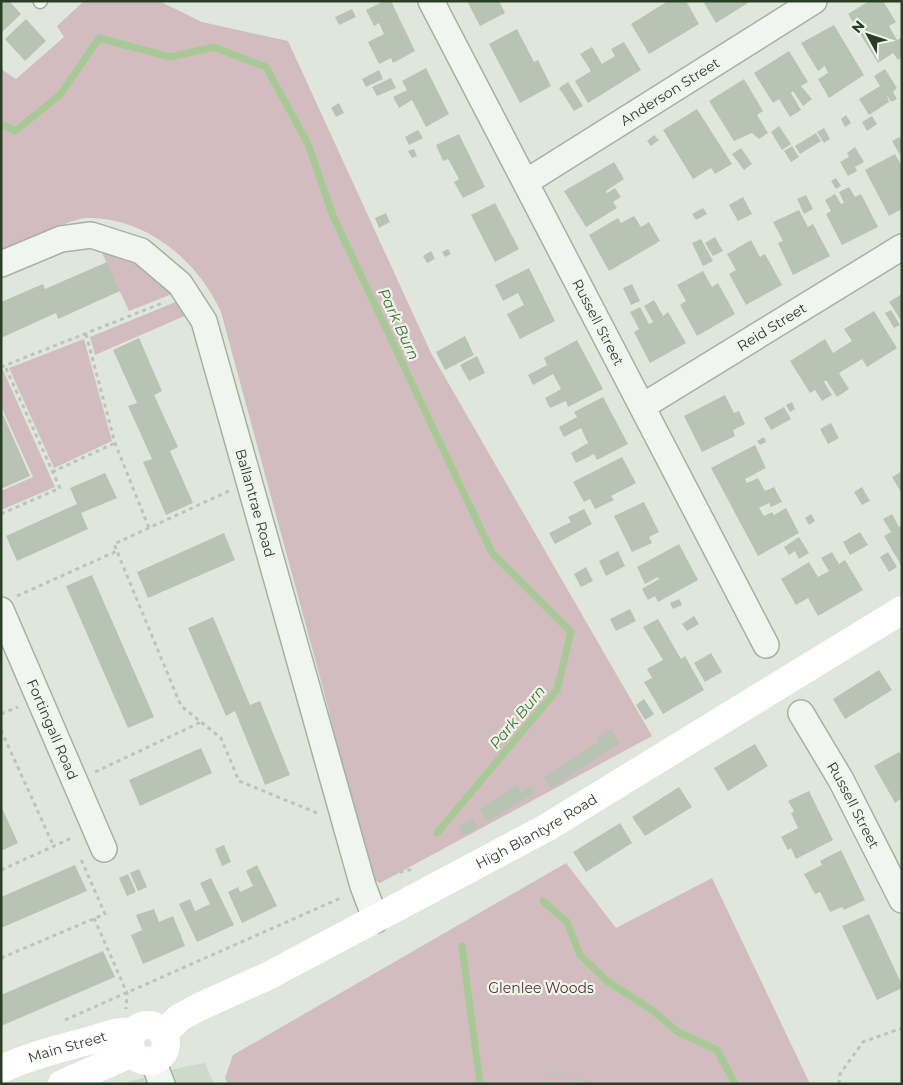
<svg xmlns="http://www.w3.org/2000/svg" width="903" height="1085" viewBox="0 0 903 1085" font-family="Montserrat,sans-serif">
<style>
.built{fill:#cdd9ca}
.green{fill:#d2bcbf}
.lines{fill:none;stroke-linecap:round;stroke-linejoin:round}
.stream{stroke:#a6ca94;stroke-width:7}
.building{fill:#b7c4b3}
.lane-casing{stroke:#a5b1a1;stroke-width:15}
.street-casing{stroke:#a5b1a1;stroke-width:28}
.path{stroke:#bdc5ba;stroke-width:3;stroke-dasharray:4 4;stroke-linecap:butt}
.lane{stroke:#f0f5ef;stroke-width:12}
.street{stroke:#f0f5ef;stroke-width:25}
.secondary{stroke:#fff;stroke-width:28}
.labels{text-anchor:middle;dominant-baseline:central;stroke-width:4.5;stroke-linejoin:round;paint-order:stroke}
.street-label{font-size:14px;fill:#2a3e25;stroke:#eef5eb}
.park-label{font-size:14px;fill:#5b3133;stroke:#eef5eb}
.water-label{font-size:15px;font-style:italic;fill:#42752c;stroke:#eef5eb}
</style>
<rect width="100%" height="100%" fill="#dfe7dc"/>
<path class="built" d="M205,1063L214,1084H121L183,1067Z"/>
<path class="green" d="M84,1H159L202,22L288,41L431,353L652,736L380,883L370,878L325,696L221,312C197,259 144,216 85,218C71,219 19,244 3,250L1,246V69L16,79L64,37L57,26Z
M99,246H109L180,291L129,311Z
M183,299L189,314L95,355L90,337Z
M84,339L112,441L54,468L9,368Z
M3,370L55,487L1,510V491L33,477L1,406V371Z
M566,863L616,928L712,878L810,1084H228L225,1078L233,1055Z"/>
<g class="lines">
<path class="stream" d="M1,124L15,131L60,95L99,38L170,57L214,47L266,67L308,144L333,216L492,553L571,632L557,690L437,833
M543,901L567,922L580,955L607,981L652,1010L678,1032L717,1050L735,1084
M462,946L480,1084"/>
</g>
<path class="building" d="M1,1H9L21,14L1,33Z
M384,1H391L415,51L393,63L391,58L379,64L368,42L384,34L379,23L374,26L366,10Z
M467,1H499L505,13L480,26Z
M668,1H686L699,24L649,54L631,24Z
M703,1H751L716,23Z
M869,1H883L896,22L889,26L897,40L902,37V57L898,60L893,53L878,63L848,14Z
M352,9L356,17L339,25L335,17Z
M26,19L46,41L25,61L5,39Z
M834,25L864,75L829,98L818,79L828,73L825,66L818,71L801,43Z
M517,29L534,62L538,60L551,86L520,103L489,44Z
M624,42L641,70L588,103L575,81L591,71L580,54L592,47L602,64L615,56L611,49Z
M789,51L808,82L801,86L812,99L803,106L793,91L791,93L801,110L790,117L779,99L773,103L754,73Z
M426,68L449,114L426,127L412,100L399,108L393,97L407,90L402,81Z
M885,69L897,88L893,92L897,99L891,102L887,95L889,102L869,115L859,99L880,86L874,76Z
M379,70L383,79L366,87L362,79Z
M391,78L396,88L377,96L372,87Z
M744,79L763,111L757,115L768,133L759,139L752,133L734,141L709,101Z
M568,82L583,106L574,111L559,88Z
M339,103L344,113L336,117L331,108Z
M697,109L732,164L715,174L711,168L693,179L663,130Z
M846,115L851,123L845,127L841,119Z
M872,116L877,124L867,131L862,122Z
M779,126L791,144L782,150L771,132Z
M824,128L830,139L824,143L817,132Z
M418,130L423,138L409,145L405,137Z
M816,133L821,141L800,154L795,146Z
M459,134L485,187L463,198L454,182L459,179L448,159L443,161L436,145Z
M654,135L659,140L651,146L647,141Z
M899,137L902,141L900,155L892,141Z
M792,146L799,157L791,162L784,151Z
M855,147L864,162L855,167L857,171L848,176L840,162L849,157L847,153Z
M741,148L752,164L744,170L732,154Z
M414,149L417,156L412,158L408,151Z
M895,154L900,163L902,162V209L889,216L865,170Z
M614,162L624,179L606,191L607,193L615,188L621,197L613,202L617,208L586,227L564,191Z
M836,178L841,186L836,189L831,181Z
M849,187L855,197L861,194L878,227L842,245L826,214L831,211L825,200L835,194L841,204L844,203L839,192Z
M806,195L813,209L804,214L797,199Z
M743,197L752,214L738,221L729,205Z
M495,203L519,249L495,262L471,215Z
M703,208L707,214L696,220L692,214Z
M799,210L808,227L813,224L830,256L793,275L778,243L783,241L773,222Z
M386,213L390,222L379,228L375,218Z
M634,216L641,227L649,222L660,241L609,271L589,235L618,218L621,223Z
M715,237L723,251L713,256L705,243Z
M701,239L713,261L703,266L692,243Z
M751,240L760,257L765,254L782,285L746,305L729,274L736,270L727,254Z
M448,249L451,254L445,257L442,252Z
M431,251L435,259L427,263L423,256Z
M107,262L120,291L58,319L56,313L1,338V302L43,284L45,289Z
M529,268L555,321L520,339L507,314L524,305L518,293L503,301L495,285Z
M703,271L712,287L718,283L735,314L697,336L680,305L686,301L677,285Z
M632,284L640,301L631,305L623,288Z
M902,294V322L889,302Z
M654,300L663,316L668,312L686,343L650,363L634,332L639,329L630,312L640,307L649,324L653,322L644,306Z
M891,310L900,325L894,328L885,313Z
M874,311L897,348L867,367L862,359L839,373L849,389L837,397L826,380L824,382L832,395L822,401L815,390L810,393L790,361L825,339L833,353L852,341L844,329Z
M465,336L474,355L445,370L436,352Z
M139,338L162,391L154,395L178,447L170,451L193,503L166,515L143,462L152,459L128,406L137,403L113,350Z
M577,340L603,389L568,407L566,401L550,408L545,398L561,389L553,374L533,385L528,375L547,365L544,358Z
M477,356L485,373L469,381L460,365Z
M725,395L734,413L739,411L745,424L733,430L735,436L702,452L684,416Z
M603,397L628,444L597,460L594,454L576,463L571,453L588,443L581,428L564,437L559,427L577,417L574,412Z
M792,402L795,409L790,412L786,405Z
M784,407L791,419L771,430L764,418Z
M1,410L30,476L1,489Z
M831,423L839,438L828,444L820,429Z
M764,437L766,442L760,445L757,441Z
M755,445L766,468L745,479L747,483L758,478L765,491L774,487L782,502L771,507L769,503L759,508L764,516L772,512L774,515L786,508L799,533L758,556L711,468Z
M622,457L636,483L611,496L614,500L595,509L590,499L584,502L573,482Z
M902,471V494L892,477Z
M105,473L117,498L81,513L88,529L17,561L6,536L77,504L70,488Z
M862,487L870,501L862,505L854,492Z
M644,502L659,532L649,537L652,543L632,552L614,516Z
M584,509L592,524L555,544L549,533L571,522L568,517Z
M811,514L815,521L809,525L805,518Z
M892,514L899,527L902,525V567L884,536L891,532L883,519Z
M860,532L868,545L850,555L843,542Z
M224,533L235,560L148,598L137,572Z
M799,537L809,553L799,559L795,551L789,555L784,547Z
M679,544L698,580L658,602L655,596L648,600L642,589L659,579L658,577L645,584L637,567Z
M618,551L625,566L606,576L599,561Z
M832,552L839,564L845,560L863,590L818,616L808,598L796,605L781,579L809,562L818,577L829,571L821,558Z
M888,552L897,567L889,572L880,557Z
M586,567L593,581L581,587L574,574Z
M92,575L154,717L128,728L66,586Z
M679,599L682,605L673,609L670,603Z
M630,609L636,621L616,631L610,619Z
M694,616L699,624L687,631L682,624Z
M213,617L250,705L260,701L290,775L265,785L235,711L226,716L188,628Z
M658,619L681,659L685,656L704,690L663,714L644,682L652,678L647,669L663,660L643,627Z
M711,653L722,672L705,682L694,663Z
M879,670L892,690L845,719L833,699Z
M644,699L654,714L645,720L636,705Z
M611,729L620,743L551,788L544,777L597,743L598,737Z
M755,744L768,766L728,791L714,768Z
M201,748L212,773L140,806L129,780Z
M899,752L902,757V798L895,803L874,766Z
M517,785L521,792L530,786L534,793L487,822L479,809Z
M679,787L692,807L645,836L632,817Z
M809,791L833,840L796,859L791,848L788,850L781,837L798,828L791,813L794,811L788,801Z
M1,806L18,843L1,851Z
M473,819L477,828L463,835L459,826Z
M620,823L632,843L586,872L573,852Z
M224,845L231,862L222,866L215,849Z
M841,850L865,900L844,910L842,907L830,912L820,892L815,894L804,874L822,865L820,861Z
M75,865L87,891L1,928V897Z
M257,865L277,906L242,923L228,892L238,887L240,892L253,886L246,871Z
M139,869L147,887L138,891L130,873Z
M128,874L136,892L127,896L119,878Z
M211,878L234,925L197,942L179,904L190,899L195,911L210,904L200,883Z
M154,909L159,922L173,916L185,946L143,964L131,935L142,930L136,915Z
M869,914L902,985V988L877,1000L842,926Z
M103,951L115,977L1,1026V995Z"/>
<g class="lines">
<g class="lane-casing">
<path id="lane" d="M40,2L41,1"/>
</g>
<g class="street-casing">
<g id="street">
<path id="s1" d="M431,1L766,645"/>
<path id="s2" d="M526,182L814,1"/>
<path id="s3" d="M1,264L61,239L91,235L141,251L180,284L204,321L363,886L376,920"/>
<path id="s4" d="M643,406L902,247"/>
<path id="s5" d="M1,610L104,849"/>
<path id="s6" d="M801,713L841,780L902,900"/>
<path d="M153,1061L162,1084"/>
</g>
</g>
<path class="path" d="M86,334L115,443L149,528
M1,367L165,302
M52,472L115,443
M229,491L114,544L181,706L221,738L239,781L317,813
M1,514L60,488L5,366
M17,596L117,551
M1,714L18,707
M1,730L54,847
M95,772L201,722
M1,870L74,837
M384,876L414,869
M94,918L127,993L126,1009
M1,958L105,914L80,857
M65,1020L343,897
M544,1084L557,1072L596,1084
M839,1084L840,1074L863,1042L902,1028"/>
<use href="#lane" class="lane"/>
<use href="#street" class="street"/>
<g class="secondary">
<circle cx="148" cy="1043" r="18"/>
<path id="s7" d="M163,1034L179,1018L199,1007L268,976L546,828L902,610"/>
<path id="s8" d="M1,1069C30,1056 58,1049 88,1041C104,1037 116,1030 133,1032"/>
<path d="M62,1084L132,1053"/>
</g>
</g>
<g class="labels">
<g class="street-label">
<text stroke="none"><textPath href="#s2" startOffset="170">Anderson Street</textPath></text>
<text stroke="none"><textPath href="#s1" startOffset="362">Russell Street</textPath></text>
<text stroke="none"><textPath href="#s4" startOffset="151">Reid Street</textPath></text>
<text stroke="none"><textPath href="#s3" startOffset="432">Ballantrae Road</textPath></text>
<text stroke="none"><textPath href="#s5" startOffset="130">Fortingall Road</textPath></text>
<text stroke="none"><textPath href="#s6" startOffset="106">Russell Street</textPath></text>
<text stroke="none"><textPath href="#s7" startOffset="426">High Blantyre Road</textPath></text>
<text stroke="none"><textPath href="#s8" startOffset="70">Main Street</textPath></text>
</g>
<g class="park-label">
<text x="541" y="988">Glenlee Woods</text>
</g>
<g class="water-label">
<text transform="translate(399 324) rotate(65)">Park Burn</text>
<text transform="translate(517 717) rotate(-50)">Park Burn</text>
</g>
</g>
<rect width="903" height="1085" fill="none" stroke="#2a3e25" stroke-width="5"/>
<g transform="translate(868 35) rotate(310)" stroke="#eef5eb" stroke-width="4" paint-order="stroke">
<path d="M0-4L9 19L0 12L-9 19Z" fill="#2a3e25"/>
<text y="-8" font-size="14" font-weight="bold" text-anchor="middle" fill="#2a3e25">N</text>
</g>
</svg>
